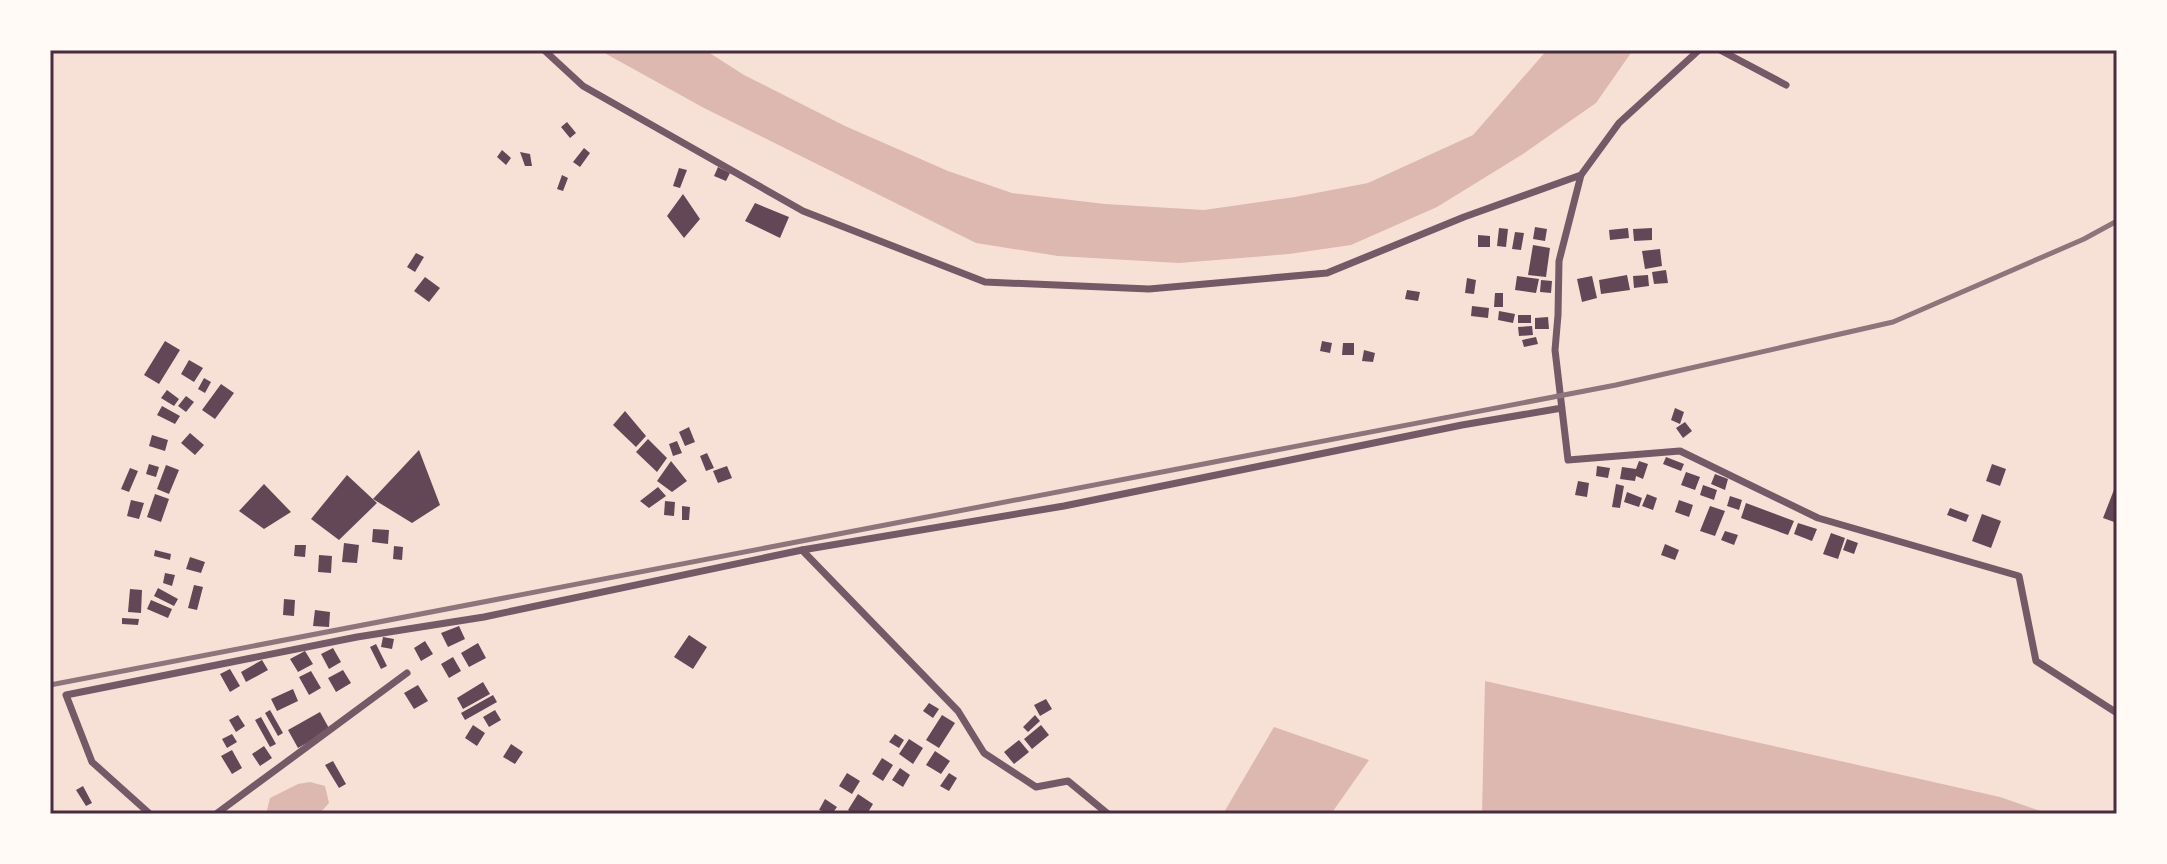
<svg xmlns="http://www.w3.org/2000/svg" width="2167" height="864" viewBox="0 0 2167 864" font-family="'Open Sans',sans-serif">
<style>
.water{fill:#dcb8b0}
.building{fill:#644757}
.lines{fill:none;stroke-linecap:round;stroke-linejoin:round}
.minor{stroke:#755966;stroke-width:7}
.rail{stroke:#8f747c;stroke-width:5}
.neatline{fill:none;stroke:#4a2c40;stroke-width:3}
</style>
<rect width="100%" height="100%" fill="#f7e1d7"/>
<path class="water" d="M599,50H705L744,75L845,126L948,171L1012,193L1105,204L1204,210L1295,197L1368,183L1473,135L1547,50H1633L1596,103L1523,154L1437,207L1351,245L1289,254L1179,263L1058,256L976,243L704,108Z
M1485,681L2000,797L2049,814H1482Z
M1274,727L1369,760L1331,814H1223Z
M310,782L325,786L329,803L320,813L270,814L267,810L270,798L298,784Z"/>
<path class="building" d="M567,122L576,133L570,138L561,127Z
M584,148L590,153L580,167L573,162Z
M502,150L511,158L506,165L497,157Z
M520,152L530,154L532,166H525Z
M718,167L730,173L726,181L714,176Z
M679,168L687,170L680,188L673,186Z
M562,175L568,178L563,191L557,189Z
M683,194L700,219L684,238L667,216Z
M755,203L789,217L780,238L745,221Z
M1535,227L1547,229L1545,241L1533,239Z
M1499,228L1508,229L1506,247L1497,246Z
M1628,228L1629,238L1610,240L1609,230Z
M1652,228V240L1634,241L1633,229Z
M1515,232L1524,233L1521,250L1512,249Z
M1478,235L1490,236V247H1478Z
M1533,245L1550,248L1546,277L1528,275Z
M1660,249L1662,266L1645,269L1642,251Z
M416,253L424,257L415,272L407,267Z
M1666,270L1668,283L1654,284L1652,272Z
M1627,275L1630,290L1601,294L1599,280Z
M1648,275L1649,286L1634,288L1633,276Z
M1517,276L1539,279L1536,293L1515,290Z
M1592,276L1597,298L1582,302L1577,279Z
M425,277L440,288L429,302L414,291Z
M1467,278L1476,280L1474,294L1465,293Z
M1541,280L1552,281L1551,293L1540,292Z
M1407,290L1420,292L1418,301L1405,299Z
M1495,293H1503V307H1494Z
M1472,306L1489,308L1488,318L1471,316Z
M1499,311L1515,314L1513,323L1498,320Z
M1518,315H1531V323H1518Z
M1548,317L1549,329H1535V318Z
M1532,326L1533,335L1519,336L1518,327Z
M1536,337L1538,344L1524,347L1522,340Z
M165,341L180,350L159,384L144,375Z
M1322,341L1332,343L1330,353L1320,351Z
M1343,343H1354V355H1342Z
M1364,350L1375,353L1373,362L1362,361Z
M189,360L203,368L194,382L181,374Z
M204,378L211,382L205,393L198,389Z
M221,384L234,393L215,419L202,410Z
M167,390L179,399L174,406L161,398Z
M186,396L194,402L186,412L178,406Z
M162,406L180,416L175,424L157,415Z
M1675,408L1684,412L1680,424L1671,420Z
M625,411L646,436L636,447L613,425Z
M1685,422L1692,431L1683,438L1676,428Z
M689,427L695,442L685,446L679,432Z
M190,433L204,445L195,455L181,443Z
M152,435L168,440L165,451L149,446Z
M648,439L667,458L657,472L636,452Z
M677,441L682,453L673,456L669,444Z
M419,450L440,505L412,523L373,499Z
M707,453L714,468L706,471L700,456Z
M1666,457L1684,464L1681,471L1663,464Z
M671,461L687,481L672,492L657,481Z
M1639,461L1648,464L1643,479L1636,476L1635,481L1620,479L1622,467L1636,469Z
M149,464L159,467L156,477L146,474Z
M1992,464L2006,469L2000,486L1986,481Z
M166,465L179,470L169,494L157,489Z
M727,466L732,478L718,483L713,471Z
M1597,466L1610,468L1608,478L1596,476Z
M130,468L138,471L129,492L121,489Z
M1686,472L1700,477L1695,490L1681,485Z
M1715,474L1728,479L1725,490L1711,484Z
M347,475L377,503L339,540L311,519Z
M1578,481L1589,483L1587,497L1575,495Z
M2117,482V523L2103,518Z
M264,484L291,512L264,529L239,511Z
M1616,484L1624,486L1620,508L1612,507Z
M1703,485L1717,490L1714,500L1700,495Z
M658,487L666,496L649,508L640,501Z
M1627,492L1642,498L1639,507L1624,502Z
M155,494L169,499L161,522L147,517Z
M1647,494L1657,498L1653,510L1642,506Z
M1730,496L1742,500L1739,510L1727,506Z
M131,500L144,503L139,519L127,516Z
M1679,500L1693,505L1689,517L1675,512Z
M665,501L675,502L674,516L664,515Z
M1746,503L1794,521L1788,535L1741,518Z
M682,506L690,507L689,520H682Z
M1710,506L1725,511L1715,536L1700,531Z
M1950,508L1969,515L1966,522L1947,515Z
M1982,514L2001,521L1991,548L1972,541Z
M1798,523L1817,529L1812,541L1794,534Z
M373,529L389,530L388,544L372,542Z
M1725,531L1738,535L1734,545L1721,540Z
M1831,533L1845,538L1838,559L1823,554Z
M1847,539L1858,543L1854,554L1843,550Z
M344,543L359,545L357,563L342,562Z
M1665,544L1679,550L1675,560L1661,555Z
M295,545H306L305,557L294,556Z
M394,546L403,547L402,560L393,559Z
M155,550L171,554L170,560L154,556Z
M319,555L332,556L331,573L318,572Z
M190,557L205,562L201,573L186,569Z
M165,573L175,575L172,586L163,583Z
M194,585L203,587L197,610L188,608Z
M158,588L178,599L174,606L154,596Z
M130,589L142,590L141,613L128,612Z
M284,599L295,600L294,616L283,615Z
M151,600L172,609L168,618L147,609Z
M315,610L330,612L329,627L313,626Z
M122,618L139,619L138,625L122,624Z
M459,626L465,639L448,647L441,633Z
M689,635L707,647L693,669L674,657Z
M383,637L394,639L392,649L381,647Z
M425,641L433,654L421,661L414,648Z
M478,643L486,658L469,667L461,653Z
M376,644L387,666L381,669L370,647Z
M333,648L341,662L329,669L321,654Z
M305,651L313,664L298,672L290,659Z
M453,657L461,671L449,678L441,664Z
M262,660L268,670L246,682L241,672Z
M230,669L240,686L230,692L220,674Z
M343,670L351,683L336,692L328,678Z
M311,671L321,688L309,695L299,677Z
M483,682L490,694L463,709L457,698Z
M418,685L428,701L414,709L404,693Z
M293,689L298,701L277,711L271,699Z
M493,695L497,702L465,720L461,713Z
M1046,699L1052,709L1040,716L1034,705Z
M929,703L939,709L933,718L923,711Z
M270,710L283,733L278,736L265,713Z
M495,710L501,720L489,727L483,717Z
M320,712L330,730L298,748L288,730Z
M238,715L245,726L236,732L229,720Z
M942,715L955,723L939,748L926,740Z
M1035,715L1040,721L1028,732L1023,727Z
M261,717L276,744L270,747L255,720Z
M473,725L485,733L477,746L465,738Z
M1041,725L1049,735L1032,749L1024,739Z
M232,734L237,742L227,748L222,739Z
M895,734L904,740L899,748L889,742Z
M909,739L923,748L913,764L899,754Z
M1019,740L1029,752L1014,764L1004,752Z
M511,744L523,752L515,764L503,757Z
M264,746L272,758L260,766L252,754Z
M232,750L242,768L232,774L221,756Z
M935,751L950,761L941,774L926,765Z
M882,758L893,765L883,781L872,774Z
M333,761L346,784L339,788L325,765Z
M900,768L910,775L903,787L892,780Z
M847,773L860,781L852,794L839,786Z
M949,773L957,778L949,791L940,786Z
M83,786L92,803L86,806L76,790Z
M858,794L873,804L867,814H854L848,810Z
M825,799L837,807L832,814L819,810Z"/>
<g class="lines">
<path class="minor" d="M544,50L583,86L803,211L985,282L1149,289L1327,273L1464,217L1581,175
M1699,50L1619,123L1581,175L1559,261L1558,315L1555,350L1568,460L1680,451L1818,518L2019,576L2036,661L2117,713
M1720,50L1786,85
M802,550L958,711L984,753L1036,787L1068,781L1108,814
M150,814L92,762L66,695L357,637L484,617L802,550L1064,506L1462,425L1562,408
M216,814L407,673"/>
<path class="rail" d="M50,685L1616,385L1893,322L2084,239L2117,221"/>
</g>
<rect width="2167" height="864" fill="none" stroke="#fffaf5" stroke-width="104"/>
<rect x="52" y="52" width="2063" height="760" class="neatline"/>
</svg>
